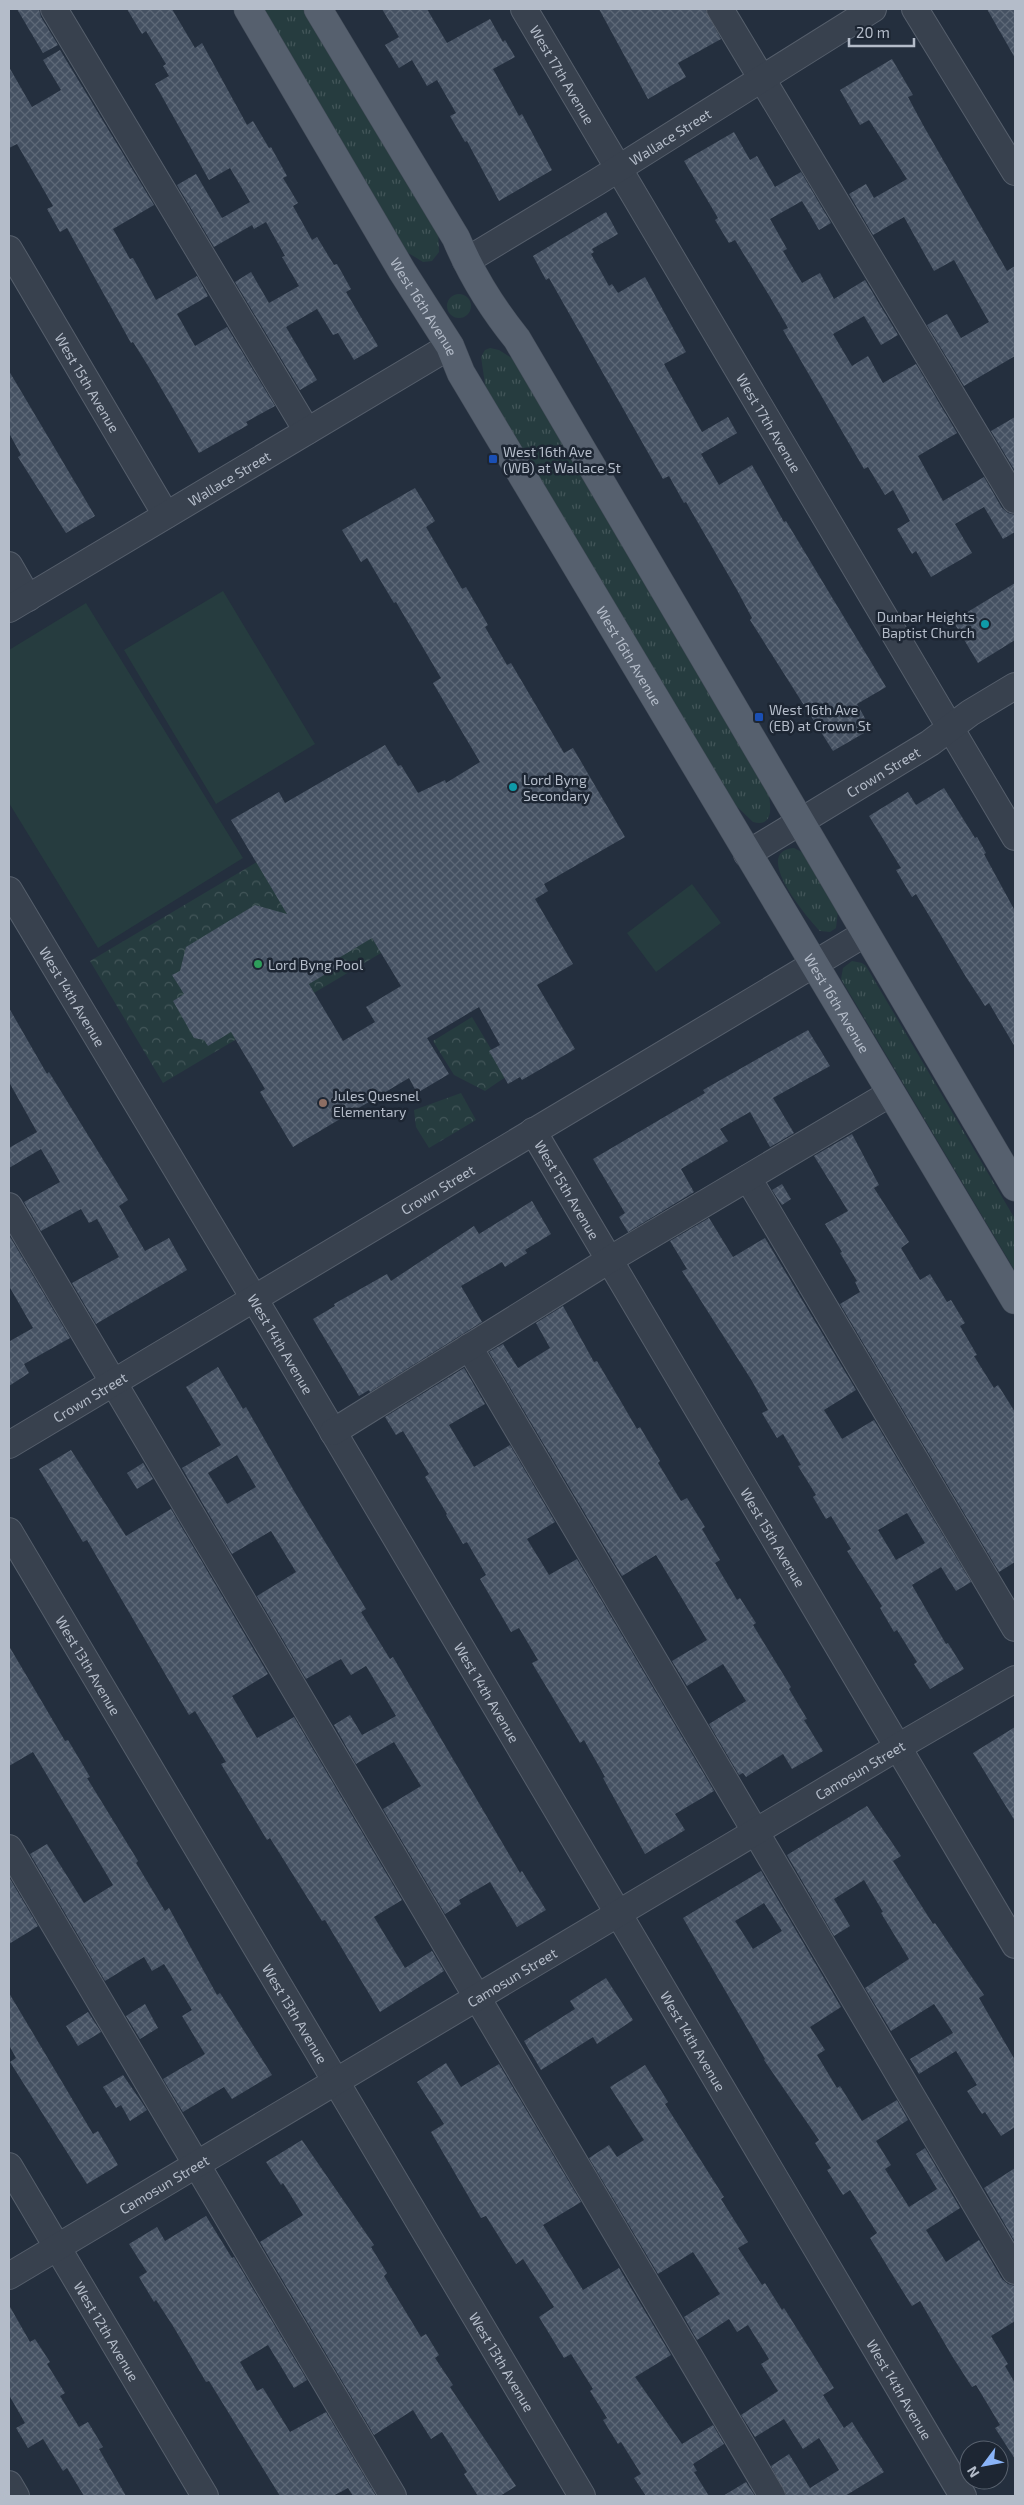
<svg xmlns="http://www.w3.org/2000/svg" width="1024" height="2505" viewBox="0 0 1024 2505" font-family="'Exo 2',sans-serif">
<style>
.grass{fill:url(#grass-tufts)}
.park{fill:url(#park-crowns)}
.pitch{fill:#263c3f}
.building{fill:url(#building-cross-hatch);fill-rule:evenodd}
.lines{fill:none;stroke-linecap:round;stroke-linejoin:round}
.minor-casing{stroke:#565f6c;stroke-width:28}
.major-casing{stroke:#414a57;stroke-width:29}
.minor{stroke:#38414e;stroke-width:26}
.major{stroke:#56606e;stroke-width:28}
.transit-dot{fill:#1a4fb4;stroke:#1d2633;stroke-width:2}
.culture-dot{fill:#0f9aa8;stroke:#1d2633;stroke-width:2}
.leisure-dot{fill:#2e9e5b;stroke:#1d2633;stroke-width:2}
.education-dot{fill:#8d6e63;stroke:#1d2633;stroke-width:2}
.labels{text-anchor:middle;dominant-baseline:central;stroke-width:5;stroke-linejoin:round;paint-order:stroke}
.street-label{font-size:14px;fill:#b4bcc9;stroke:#1d2633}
.poi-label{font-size:14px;fill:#b4bcc9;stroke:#1d2633;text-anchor:start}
</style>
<defs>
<pattern id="grass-tufts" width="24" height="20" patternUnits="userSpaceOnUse" patternTransform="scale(1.25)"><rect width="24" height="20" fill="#263c3f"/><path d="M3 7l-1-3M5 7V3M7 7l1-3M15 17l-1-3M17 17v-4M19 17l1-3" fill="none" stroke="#435659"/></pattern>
<pattern id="park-crowns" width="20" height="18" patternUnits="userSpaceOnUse" patternTransform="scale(1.25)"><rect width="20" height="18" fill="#263c3f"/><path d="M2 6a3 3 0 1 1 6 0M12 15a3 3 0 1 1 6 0" fill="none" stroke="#435659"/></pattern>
<pattern id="building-cross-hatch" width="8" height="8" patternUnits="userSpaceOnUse" patternTransform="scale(1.25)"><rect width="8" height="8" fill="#455162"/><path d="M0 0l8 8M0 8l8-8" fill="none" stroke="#5d6877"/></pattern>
</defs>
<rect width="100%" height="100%" fill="#242f3e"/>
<path class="grass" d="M260,9H307L438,229L439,252L432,261L423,262L405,251Z
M447 306a12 12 0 1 1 24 0a12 12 0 1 1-24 0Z
M490,348L499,350L515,360L767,784C769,797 778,829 753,822L727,797L486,391L481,357L485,350Z
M794,848L804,853L838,911L836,928L830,932L820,931C809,920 750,851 794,848Z
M852,961L862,963L866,966L1015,1219V1271L841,979L843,968Z"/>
<path class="park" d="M309,831L381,953L163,1083L90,961Z
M472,1017L507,1076L485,1091L454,1075L433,1041Z
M461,1093L476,1120L429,1148L416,1127L414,1110Z"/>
<path class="pitch" d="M223,591L315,744L216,804L124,650Z
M86,603L243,858L98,948L9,803V650Z
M692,884L721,923L656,972L627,933Z"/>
<path class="building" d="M17,9H39L41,17L58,45L43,53Z
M127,9H172L195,48L202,43L247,125L253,121L269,148L271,147L287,176L283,178L298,203L293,206L312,240L317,237L334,265L337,264L351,289L346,292L378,346L354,360L338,333L333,335L317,309L286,327L317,380L300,390L235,282L251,272L269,303L299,286L282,257L285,256L266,222L254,229L252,225L214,247L177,185L196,174L222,218L250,202L230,168L209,180L155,84L169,76L163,66L166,64L146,31L142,34Z
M382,9H427L447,43L490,19L503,42L505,40L515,57L493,69L519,116L522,114L552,170L499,201L467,141L465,142L450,116L456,113L437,80L427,86L412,60L399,68L385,45L399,37Z
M599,9H705L721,39L678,63L686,77L648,99Z
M987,9H1015V58Z
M60,50L154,205L113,229L130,259L133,258L156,300L197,276L208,296L177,314L195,346L227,327L275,406L246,422L248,425L199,453L150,369L133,342L131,343L67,228L60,232L47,209L53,206L17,144L9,148V67L32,107L61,90L43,60Z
M892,59L913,95L908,97L923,125L1007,271L1015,266V356L964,386L927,325L947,314L961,338L989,322L954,260L934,271L904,217L873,235L849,194L866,184L874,198L907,179L869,120L860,125L840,90Z
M734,132L750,160L757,156L775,187L801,172L831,223L819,230L802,201L770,219L787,249L783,251L802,283L820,273L834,299L865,280L898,335L881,345L864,316L833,334L852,366L868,356L883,383L916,364L957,433L918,456L943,501L984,477L1002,508L1008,513L1015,515V532L1003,539L984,507L955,524L972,553L931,577L916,551L912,554L897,529L910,521L893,490L885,495L868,467L864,469L783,330L788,328L770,297L735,240L729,243L715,220L718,218L684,161Z
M606,212L618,234L592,249L594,252L591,254L609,286L612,284L618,293L645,277L686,352L664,364L702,432L728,417L737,433L701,454L719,485L752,465L784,522L786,521L886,687L857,704L871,729L833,751L750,620L752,618L737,590L686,502L684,503L669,476L663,479L549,278L546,280L533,256Z
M9,371L95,516L66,533L18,457L21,455L9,433Z
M1015,417V471L991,431Z
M415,488L435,521L426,527L462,589L466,587L488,625L485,627L507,665L511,663L564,753L573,748L625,837L544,884L548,891L535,899L573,964L537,985L575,1049L522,1080L520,1077L508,1084L489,1051L500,1045L479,1007L427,1038L449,1074L417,1093L409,1078L293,1147L260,1092L265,1089L231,1032L208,1046L204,1040L194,1038L173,1001L184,994L172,975L180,971L186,947L255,905L287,914L231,820L279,792L285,803L385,745L398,766L401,765L418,793L445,780L446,783L480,762L433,683L441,678L396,602L394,603L367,558L361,562L342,530ZM372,938L401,986L366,1007L375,1022L343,1041L309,984L334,969L337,959Z
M1015,583V640L978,663L953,621Z
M944,788L975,838L977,837L986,853L984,854L1015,911V1047L989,1003L985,1006L966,977L916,894L912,897L896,870L901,868L869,816L908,792L916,805Z
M9,1008L47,1074L49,1072L128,1200L119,1206L145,1251L169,1238L187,1270L96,1324L72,1283L119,1257L97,1219L89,1223L81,1209L41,1231L24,1202L60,1182L41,1149L9,1168V1148L37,1132L9,1082Z
M808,1030L830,1066L773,1098L794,1133L770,1147L750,1112L720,1129L728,1141L681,1169L694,1192L628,1232L619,1217L625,1213L593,1159L705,1093L703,1090Z
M852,1134L879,1185L874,1188L909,1242L901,1248L920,1280L930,1274L947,1302L951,1300L965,1323L960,1326L977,1355L974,1356L994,1388L998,1385L1015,1412V1562L999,1572L840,1304L860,1292L855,1282L857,1281L840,1253L842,1252L825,1224L848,1211L814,1156Z
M782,1184L791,1199L782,1205L772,1190Z
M532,1201L551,1234L525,1250L527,1253L505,1267L502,1262L461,1286L482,1322L370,1392L369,1390L359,1396L313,1319L335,1306L334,1304L387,1274L391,1281L474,1226L479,1234Z
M709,1218L733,1257L765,1238L856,1390L824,1410L842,1439L874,1420L971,1582L956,1591L941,1567L912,1585L946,1644L948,1643L964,1669L930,1689L914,1664L917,1662L897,1630L894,1632L880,1608L882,1606L847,1551L851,1549L831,1516L826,1519L813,1497L816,1495L798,1466L801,1465L783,1434L777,1438L762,1413L768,1410L752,1381L682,1271L687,1269L670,1241ZM907,1513L925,1543L896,1560L878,1530Z
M9,1235L70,1338L24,1364L29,1373L9,1386V1338L10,1341L33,1328L9,1286Z
M563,1306L594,1362L597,1361L637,1429L640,1427L660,1461L658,1463L681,1501L687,1498L705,1527L702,1529L720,1560L715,1563L737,1600L740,1598L756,1623L753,1625L791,1687L789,1689L807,1719L804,1720L823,1751L792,1769L783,1754L746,1777L743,1773L739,1775L709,1724L746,1701L723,1664L687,1686L672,1661L707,1640L656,1555L622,1576L489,1352L503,1344L518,1368L550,1348L536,1323Z
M218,1367L243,1409L246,1407L297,1496L366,1609L361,1612L390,1659L393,1657L520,1873L522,1871L546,1910L517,1927L490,1882L459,1900L461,1904L445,1914L383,1809L421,1786L394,1742L356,1764L334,1725L350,1715L362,1735L396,1716L366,1666L351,1675L341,1659L306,1679L257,1596L296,1572L271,1531L232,1554L182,1468L221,1445L186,1387ZM237,1455L256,1487L227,1504L208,1473Z
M464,1368L485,1404L449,1425L474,1467L510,1445L555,1522L527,1539L549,1575L577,1559L714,1791L675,1814L685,1830L645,1854L603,1778L605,1777L584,1740L580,1743L532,1663L538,1660L519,1628L511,1632L480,1579L486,1575L467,1542L463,1544L446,1515L447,1514L425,1477L429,1474L403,1431L396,1435L385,1417Z
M71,1450L126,1536L171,1509L268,1674L232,1696L257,1738L294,1717L402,1900L374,1917L405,1968L432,1951L444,1971L380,2012L325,1920L322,1921L270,1838L267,1840L221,1764L226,1762L195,1711L189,1715L87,1540L83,1542L39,1469Z
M143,1463L153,1479L137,1489L127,1473Z
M9,1646L65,1741L68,1740L90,1777L87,1778L138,1861L136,1863L165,1911L169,1908L217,1995L220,1993L272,2075L232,2099L224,2087L183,2112L163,2079L205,2054L182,2016L192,2010L164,1964L152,1971L144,1957L105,1981L30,1854L47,1844L84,1903L113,1885L33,1752L9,1766Z
M1015,1727V1821L973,1753Z
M867,1806L901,1856L893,1861L933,1924L935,1923L984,1995L979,1998L1015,2060V2127L1001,2136L985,2112L982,2114L967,2091L977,2085L956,2051L919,2074L910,2059L953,2033L934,2004L891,2031L865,1988L909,1959L881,1913L883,1912L864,1880L834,1899L850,1926L834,1936L787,1855Z
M761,1871L841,2007L810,2027L825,2050L817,2055L837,2088L840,2086L862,2121L897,2100L908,2120L876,2141L891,2165L885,2169L909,2207L937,2189L916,2154L925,2148L960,2208L926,2230L946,2262L979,2240L1002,2279L1008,2284L1015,2286V2321L991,2336L1008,2364L1005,2366L1015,2383V2459L995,2428L1000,2425L976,2385L972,2387L952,2356L920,2301L912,2306L892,2274L870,2238L877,2233L850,2190L843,2195L827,2170L831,2168L815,2143L819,2140L764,2060L765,2059L683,1918ZM764,1903L782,1931L753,1949L735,1921Z
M9,1877L38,1926L9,1944Z
M606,1978L633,2020L597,2044L593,2037L541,2070L524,2041L575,2009L570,2001Z
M9,1993L93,2134L98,2131L118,2165L87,2184L10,2062L16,2058L9,2045Z
M145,2004L158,2028L140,2039L126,2016Z
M88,2012L101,2032L78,2046L66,2026Z
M446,2063L461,2087L499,2064L581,2202L543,2225L583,2290L619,2268L671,2355L635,2377L682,2444L713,2425L724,2444L693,2464L697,2471L694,2472L709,2496H646L634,2478L641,2474L621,2442L618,2444L603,2420L607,2418L590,2391L593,2389L571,2354L564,2358L539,2317L554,2307L523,2259L516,2264L486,2216L481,2218L431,2132L444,2124L417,2082Z
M645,2065L668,2102L665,2104L724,2197L721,2199L748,2242L738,2248L762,2285L765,2283L782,2310L784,2308L834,2388L823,2395L844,2428L852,2422L884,2472L845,2496H787L771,2466L789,2454L810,2488L839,2470L819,2438L803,2449L784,2419L755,2437L741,2415L778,2391L761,2364L769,2359L748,2325L737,2332L729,2319L697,2340L684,2317L720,2294L693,2252L658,2274L589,2158L609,2145L617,2157L644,2140L610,2087Z
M123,2075L147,2110L130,2121L121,2105L116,2108L103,2087Z
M302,2140L374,2245L371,2247L387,2273L384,2276L421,2337L426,2334L439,2355L435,2358L453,2385L450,2387L516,2486L500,2496H478L464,2474L467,2472L442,2432L431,2439L413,2410L374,2435L260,2242L303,2215L283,2183L281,2185L266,2162Z
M1015,2168V2242L984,2188Z
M206,2216L232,2258L234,2257L307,2380L294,2388L268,2345L240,2362L257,2391L263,2388L290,2432L326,2412L376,2496H353L348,2488L333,2496H280L209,2381L206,2382L173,2326L156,2300L154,2302L139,2277L147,2272L129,2244L157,2227L165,2241Z
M9,2305L30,2342L35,2339L50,2362L47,2364L65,2393L60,2396L79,2427L88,2422L103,2447L99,2449L126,2496H84L67,2468L63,2471L43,2439L28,2448L16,2428L25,2423L9,2395Z
M746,2482L755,2496H723Z"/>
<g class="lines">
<g class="minor-casing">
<g id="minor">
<path d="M54,9L307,431"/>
<path id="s1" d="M524,9L1015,837"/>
<path d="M720,9L1015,500"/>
<path d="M915,9L1015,172"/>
<path id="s2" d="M9,249L166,515"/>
<path id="s3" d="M466,261L597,182L873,9"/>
<path d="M9,565L28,598"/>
<path id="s4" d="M9,609L450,346"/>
<path id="s5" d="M747,854L930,743L970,713L1015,686"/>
<path id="s6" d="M9,890L267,1320L963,2496"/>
<path id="s7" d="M533,1131L1015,1945"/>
<path d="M748,1178L1015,1628"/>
<path d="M9,1206L772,2496"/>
<path d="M469,1347L1015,2271"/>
<path d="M333,1432L609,1260L891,1093"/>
<path id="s8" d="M9,1445L866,933"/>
<path id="s9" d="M9,1531L582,2496"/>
<path d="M9,1848L393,2496"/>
<path id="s10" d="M9,2166L205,2496"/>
<path id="s11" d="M9,2276L898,1747L1015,1679"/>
<path d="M9,2484L16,2496"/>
</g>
</g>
<g class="major-casing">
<g id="major">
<path id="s12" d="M248,9L402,271L450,346L461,373L1015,1300"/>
<path d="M318,9L456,238C471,274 492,308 517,339L1015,1187"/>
</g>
</g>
<use href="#minor" class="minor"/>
<use href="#major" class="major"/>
</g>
<g class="transit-dot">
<rect x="488" y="454" width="10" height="10" rx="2.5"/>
<rect x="754" y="712" width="10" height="10" rx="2.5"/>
</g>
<g class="culture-dot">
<circle cx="985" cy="624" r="5"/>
<circle cx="513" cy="787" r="5"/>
</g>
<circle class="leisure-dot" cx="258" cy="964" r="5"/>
<circle class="education-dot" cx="323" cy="1103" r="5"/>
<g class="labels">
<g class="street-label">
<text stroke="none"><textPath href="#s1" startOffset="76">West 17th Avenue</textPath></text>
<text stroke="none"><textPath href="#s3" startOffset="239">Wallace Street</textPath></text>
<text stroke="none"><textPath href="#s12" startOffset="346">West 16th Avenue</textPath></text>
<text stroke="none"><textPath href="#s2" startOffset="155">West 15th Avenue</textPath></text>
<text stroke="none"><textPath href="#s1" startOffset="481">West 17th Avenue</textPath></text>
<text stroke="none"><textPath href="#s4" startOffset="256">Wallace Street</textPath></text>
<text stroke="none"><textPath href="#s12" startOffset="751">West 16th Avenue</textPath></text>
<text stroke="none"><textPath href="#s5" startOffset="159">Crown Street</textPath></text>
<text stroke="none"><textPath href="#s6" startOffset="124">West 14th Avenue</textPath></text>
<text stroke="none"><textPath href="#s12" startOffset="1156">West 16th Avenue</textPath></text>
<text stroke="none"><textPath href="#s8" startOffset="499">Crown Street</textPath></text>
<text stroke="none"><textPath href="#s7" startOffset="68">West 15th Avenue</textPath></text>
<text stroke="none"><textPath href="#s6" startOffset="529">West 14th Avenue</textPath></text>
<text stroke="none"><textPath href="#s8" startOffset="94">Crown Street</textPath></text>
<text stroke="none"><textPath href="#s7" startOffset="472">West 15th Avenue</textPath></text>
<text stroke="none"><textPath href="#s9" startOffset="156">West 13th Avenue</textPath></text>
<text stroke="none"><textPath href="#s6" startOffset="934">West 14th Avenue</textPath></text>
<text stroke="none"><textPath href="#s11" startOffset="990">Camosun Street</textPath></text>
<text stroke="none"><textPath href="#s11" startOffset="585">Camosun Street</textPath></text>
<text stroke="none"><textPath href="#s9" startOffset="561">West 13th Avenue</textPath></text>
<text stroke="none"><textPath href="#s6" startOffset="1339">West 14th Avenue</textPath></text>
<text stroke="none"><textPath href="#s11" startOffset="180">Camosun Street</textPath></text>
<text stroke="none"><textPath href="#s10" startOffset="192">West 12th Avenue</textPath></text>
<text stroke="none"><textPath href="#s9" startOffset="966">West 13th Avenue</textPath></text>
<text stroke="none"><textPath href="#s6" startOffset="1744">West 14th Avenue</textPath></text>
</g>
<g class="poi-label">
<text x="503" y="451">West 16th Ave<tspan x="503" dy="16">(WB) at Wallace St</tspan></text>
<text x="975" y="616" text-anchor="end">Dunbar Heights<tspan x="975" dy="16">Baptist Church</tspan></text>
<text x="769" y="709">West 16th Ave<tspan x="769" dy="16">(EB) at Crown St</tspan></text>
<text x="523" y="779">Lord Byng<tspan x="523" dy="16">Secondary</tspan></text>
<text x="268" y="964">Lord Byng Pool</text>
<text x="333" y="1095">Jules Quesnel<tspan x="333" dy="16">Elementary</tspan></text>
</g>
</g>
<rect width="1024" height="2505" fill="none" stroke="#b4bcc9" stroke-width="20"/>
<g transform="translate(984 2465) rotate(238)"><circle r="24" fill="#1d2633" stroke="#59626f"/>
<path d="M0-4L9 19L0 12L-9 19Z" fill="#8ab4f8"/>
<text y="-8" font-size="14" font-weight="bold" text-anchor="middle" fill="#b4bcc9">N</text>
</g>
<path d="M849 38v8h65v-8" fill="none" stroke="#b4bcc9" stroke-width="2.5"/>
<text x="856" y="38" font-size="15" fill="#b4bcc9" stroke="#1d2633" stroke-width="4" paint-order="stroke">20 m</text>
</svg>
